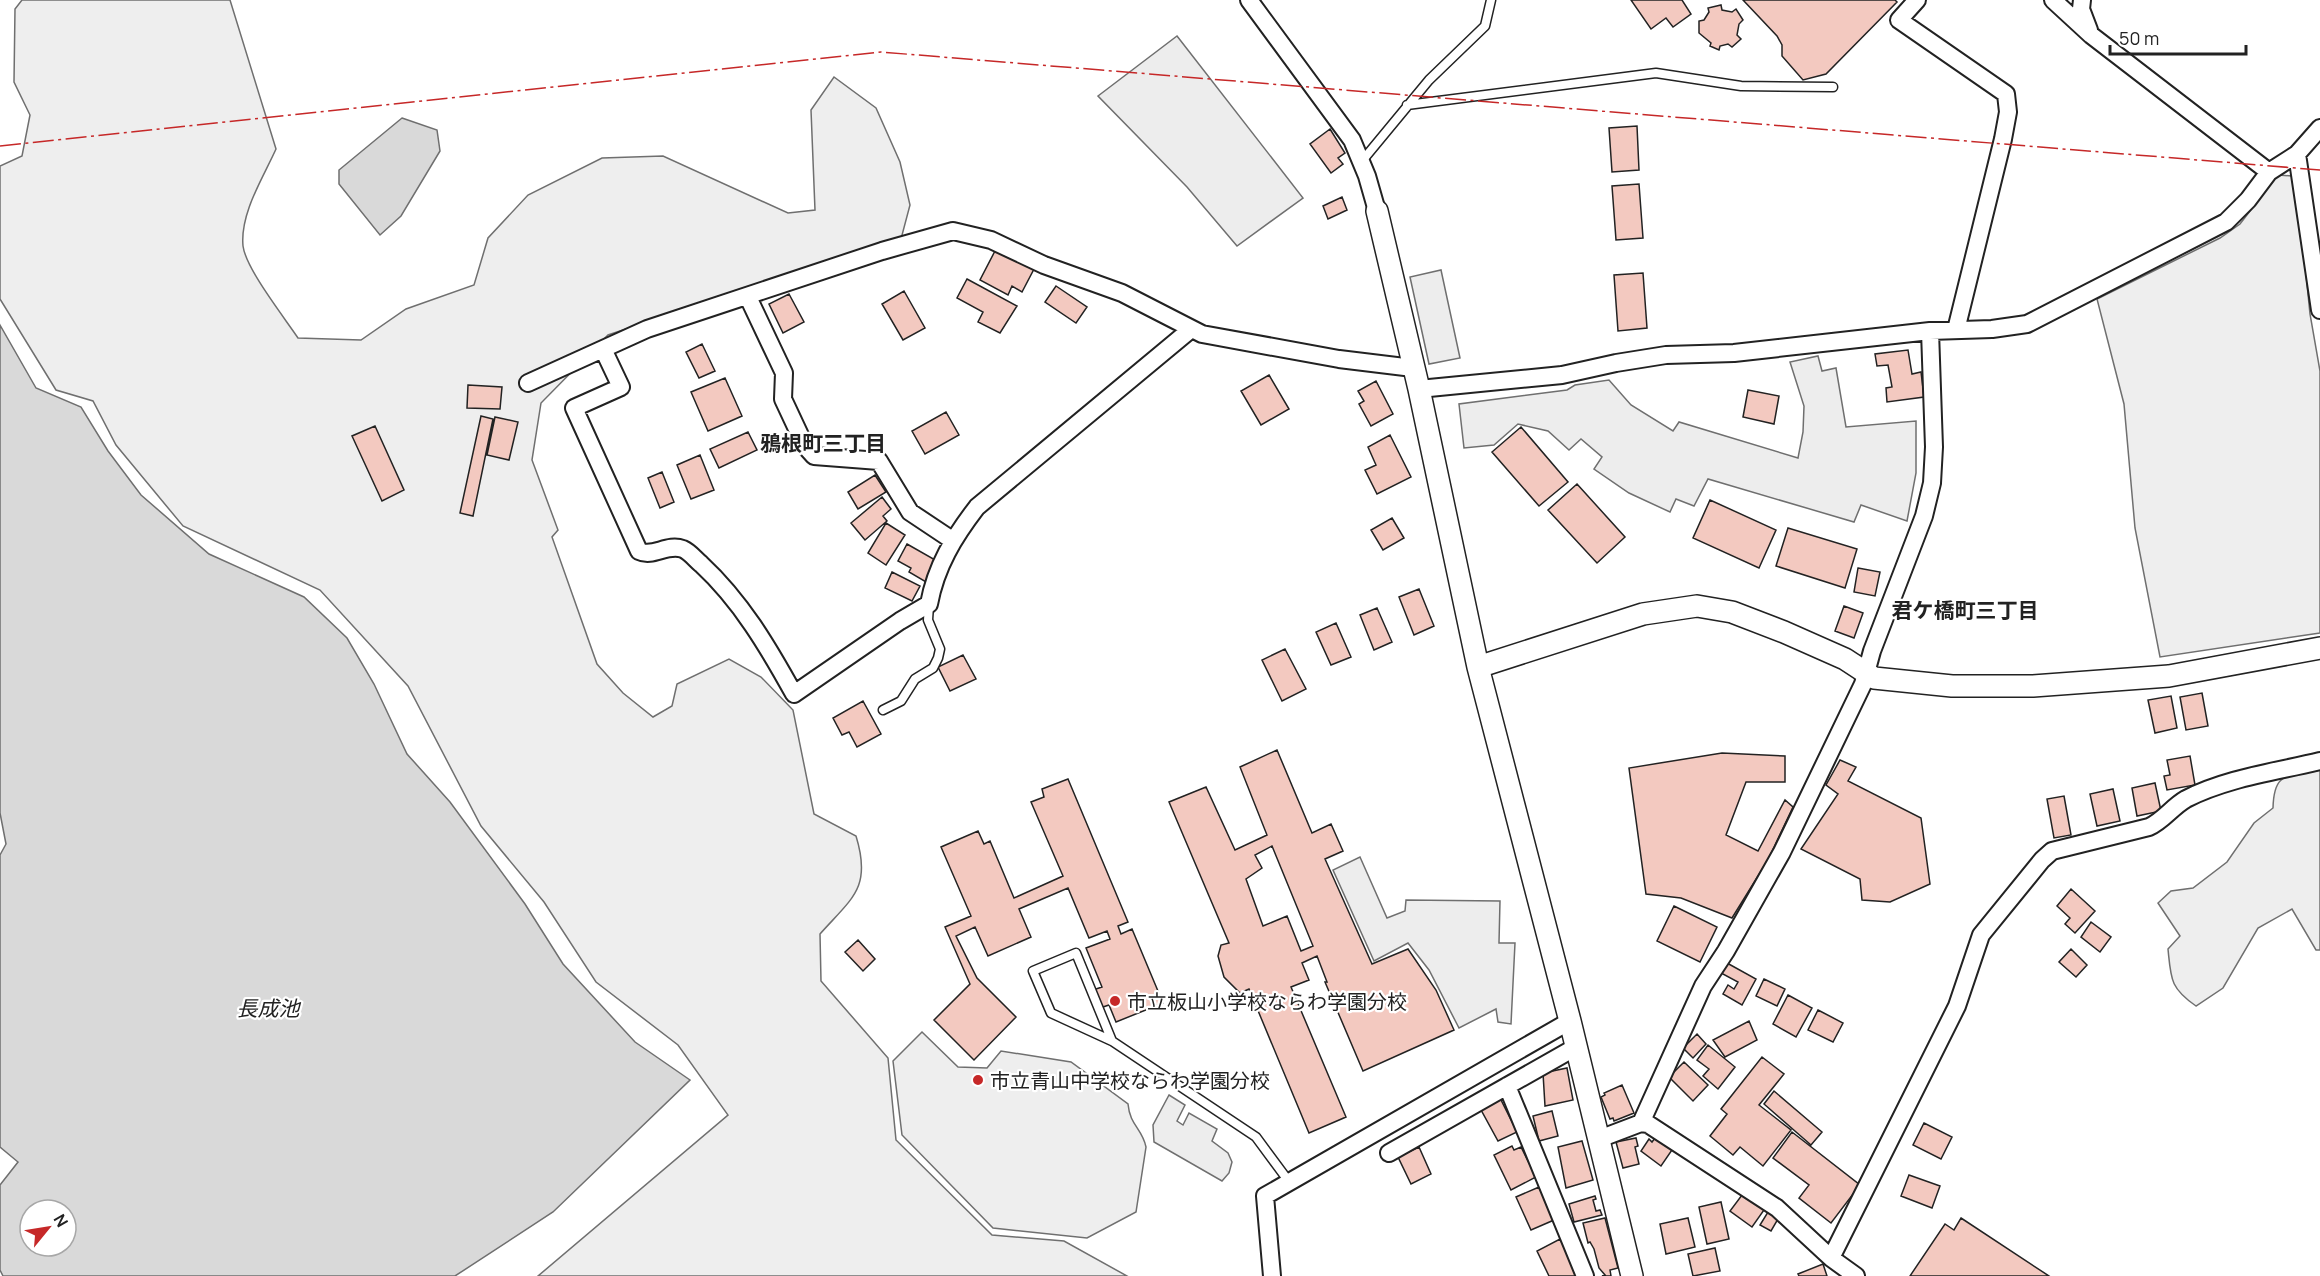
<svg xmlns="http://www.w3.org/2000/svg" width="2320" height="1276" viewBox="0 0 2320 1276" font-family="Manrope,'Noto Sans JP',sans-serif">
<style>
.green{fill:#eee;stroke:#6f6f6f;stroke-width:1.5}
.parking{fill:#ededed;stroke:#6f6f6f;stroke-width:1.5}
.water{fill:#d9d9d9;stroke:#6f6f6f;stroke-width:1.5;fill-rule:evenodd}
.building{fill:#f3c9c0;stroke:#222;stroke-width:1.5;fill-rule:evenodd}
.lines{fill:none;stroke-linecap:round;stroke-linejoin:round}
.service-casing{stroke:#222;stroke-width:11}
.minor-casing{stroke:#222;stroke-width:20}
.tertiary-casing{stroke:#222;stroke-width:24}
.service{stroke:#fff;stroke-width:8}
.minor{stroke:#fff;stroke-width:16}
.tertiary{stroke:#fff;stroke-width:21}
.power{stroke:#c62828;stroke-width:1.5;stroke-dasharray:21 4.5 3 4.5;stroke-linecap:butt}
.poi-dot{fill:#c62828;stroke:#fff;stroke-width:2}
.labels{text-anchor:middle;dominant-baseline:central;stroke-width:4.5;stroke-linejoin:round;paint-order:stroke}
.poi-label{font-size:20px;fill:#222;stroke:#fff;text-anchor:start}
.neighbourhood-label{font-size:21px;font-weight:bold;fill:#222;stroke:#fff}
.water-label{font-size:21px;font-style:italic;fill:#222;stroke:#fff}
</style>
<rect width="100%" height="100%" fill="#fff"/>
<path class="green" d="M22,0H230L276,149C263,178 240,213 243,246C246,269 284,317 298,338L361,340L406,309L474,285L488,238L528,195L602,158L663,156L788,213L815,210L811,110L834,77L876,108L900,162L910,205L901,239L608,335L541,403L532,460L558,530L552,537L597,664L623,693L653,717L672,706L677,684L729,659L761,677L793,710L814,814L856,836C872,888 852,898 820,934L821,981L888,1058L896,1140L992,1235L1064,1241L1127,1276H538L728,1115L678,1045L596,982L544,902L481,826L408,686L320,590L183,526L116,445L93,401L56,390L0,299V166L22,156L30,115L14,82L15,9Z
M2278,175L2292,176L2298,194L2310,314L2320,371V633L2160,657L2135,528L2124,404L2097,299L2220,238L2240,224Z
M2320,770V950H2316L2292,909L2258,928L2223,988L2196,1006C2170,988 2171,979 2168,949L2180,936L2158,903L2171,891L2193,888L2227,862L2254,823L2273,808C2274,769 2289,778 2320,770Z
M922,1032L958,1067L987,1068L1001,1051L1071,1062L1128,1104C1130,1126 1142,1128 1146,1147L1136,1212L1087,1238L993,1228L902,1135L893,1061Z"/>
<path class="parking" d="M1177,36L1303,198L1237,246L1187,187L1098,96Z
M1441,270L1460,358L1429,364L1410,277Z
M1818,356L1822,371L1836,368L1846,427L1916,421V473L1907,521L1861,505L1854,522L1708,479L1694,506L1676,499L1670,512L1629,493L1594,469L1602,457L1581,439L1569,450L1548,431L1518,424L1494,445L1464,448L1459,404L1567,390L1575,385L1609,380L1631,405L1673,431L1679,422L1798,458L1803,432L1804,406L1790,362Z
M1360,857L1387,918L1405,911L1406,900L1500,901L1499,943H1515L1511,1024L1498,1022L1496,1009L1459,1028L1429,970L1408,943L1374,961L1333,870Z
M1169,1095L1185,1105L1177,1121L1183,1125L1189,1113L1217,1129L1212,1141L1228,1153L1232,1162L1229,1173L1222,1181L1154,1142L1153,1125Z"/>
<path class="water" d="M402,118L437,130L440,151L401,216L380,235L339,184V170Z
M0,325L36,388L81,407L108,451L141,495L209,554L304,597L347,638L374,684L407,754L450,802L525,904L563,964L635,1042L690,1080L553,1212L455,1276H3L0,1270V1185L18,1162L0,1147V855L6,844L0,813ZM30,1210H66V1246H30Z"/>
<path class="building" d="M1631,0H1682L1691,14L1673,27L1666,18L1651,29Z
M1743,0H1895L1897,2L1826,74L1803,80L1782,56V45L1777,36Z
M1721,5L1722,10L1732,12L1736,9L1743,20L1739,24L1737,35L1741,39L1732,47L1728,44L1720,46L1719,50L1710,46L1711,43L1699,33V21L1704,20L1709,12L1708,8Z
M1637,126L1639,170L1612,172L1609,128Z
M1330,129L1345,153L1338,158L1343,164L1331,173L1310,144Z
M1639,184L1643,238L1616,240L1612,186Z
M1342,197L1347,210L1328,219L1323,206Z
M996,249L1034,269L1022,292L1012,286L1008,295L980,280Z
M1643,273L1647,328L1618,331L1614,275Z
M967,279L1017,306L1000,333L978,322L983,312L957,298Z
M1056,286L1087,307L1076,323L1045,302Z
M904,291L925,328L903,340L882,304Z
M789,294L804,322L783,333L769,304Z
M702,344L715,371L699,378L686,352Z
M1908,350L1912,374L1921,372L1924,397L1887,402L1886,388L1892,387L1888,365L1877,366L1875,354Z
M1269,375L1289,409L1261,425L1241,391Z
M725,378L742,416L708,431L691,392Z
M1376,381L1393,414L1371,426L1359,404L1364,401L1358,391Z
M468,385L502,387L500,409L467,408Z
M1748,390L1779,396L1774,424L1743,417Z
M946,412L959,435L925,454L912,431Z
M481,416L493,419L473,516L460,513Z
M495,417L518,422L509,460L487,455Z
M375,426L404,490L382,501L352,436Z
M1521,427L1568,482L1539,506L1492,452Z
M748,432L757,450L719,468L710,449Z
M1390,435L1411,477L1377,494L1365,470L1376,465L1368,447Z
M700,455L714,490L691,499L677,465Z
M662,472L674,502L660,508L648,478Z
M875,475L886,492L858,509L848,492Z
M1577,484L1625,537L1597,563L1548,510Z
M882,497L891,509L883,516L887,521L865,540L851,523Z
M1710,500L1776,530L1759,568L1693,538Z
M1392,518L1404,538L1383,550L1371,530Z
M886,523L905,535L886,565L868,553Z
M1788,528L1857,549L1845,588L1776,566Z
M907,544L937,561L926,582L909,572L911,568L898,561Z
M1858,568L1880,572L1875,596L1854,592Z
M892,572L920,586L912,601L885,588Z
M1419,589L1434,626L1414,635L1399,597Z
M1844,606L1863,613L1854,638L1835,631Z
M1377,608L1392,642L1374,650L1360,615Z
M1336,623L1351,657L1331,665L1316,632Z
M1285,649L1306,689L1282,701L1262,660Z
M963,655L976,679L950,691L938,667Z
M2202,693L2208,726L2186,730L2180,697Z
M2171,696L2177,728L2155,733L2148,700Z
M863,701L881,734L857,747L849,732L842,735L833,718Z
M1277,750L1312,833L1331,824L1343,851L1325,859L1372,964L1408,949L1436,990L1454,1030L1363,1071L1325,982H1327L1317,956L1302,963L1309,980L1291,987L1346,1117L1309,1133L1249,989L1240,993L1224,977L1218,956L1221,945L1229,943L1169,802L1206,787L1235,850L1267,835L1240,767ZM1272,846L1313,946L1301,951L1287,916L1263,926L1246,879L1262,868L1255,855Z
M1722,753L1785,756V782H1746L1726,835L1758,851L1785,800L1793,807L1768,860L1732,918L1681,898L1646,894L1629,768Z
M2190,756L2195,785L2167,790L2164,776L2170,775L2167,760Z
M1840,760L1856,767L1848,781L1921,818L1930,884L1890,902L1862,900L1860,879L1801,849L1838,794L1826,785Z
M1068,779L1128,922L1118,926L1121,934L1132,929L1163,1003L1116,1022L1109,1005L1100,1008L1093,990L1102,987L1086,948L1110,939L1107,931L1089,938L1068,888L1019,909L1031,937L988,956L975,927L956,936L977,978L1016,1017L974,1060L934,1020L970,984L945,927L971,916L941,847L978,831L984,844L990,841L1014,898L1063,876L1031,802L1044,797L1042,789Z
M2155,783L2161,811L2137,816L2132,788Z
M2113,789L2120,821L2097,826L2090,794Z
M2064,796L2071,835L2054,838L2047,799Z
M2071,889L2095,911L2075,933L2065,924L2070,918L2057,906Z
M1674,906L1717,927L1700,962L1657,941Z
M2091,922L2111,937L2100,952L2081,937Z
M858,940L875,959L863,971L845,952Z
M2071,949L2087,965L2076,977L2059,962Z
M1727,963L1756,979L1742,1005L1723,994L1728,985L1734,989L1738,982L1721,973Z
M1764,979L1785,989L1777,1006L1756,996Z
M1788,995L1812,1008L1796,1037L1773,1024Z
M1818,1010L1843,1023L1833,1042L1808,1030Z
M1749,1021L1757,1040L1725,1057L1713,1040Z
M1697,1034L1706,1044L1693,1058L1683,1048Z
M1708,1045L1735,1067L1718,1089L1703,1076L1709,1069L1697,1060Z
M1762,1057L1784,1074L1759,1105L1791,1130L1763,1166L1740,1147L1733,1155L1710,1136L1727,1114L1721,1109Z
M1684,1062L1708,1085L1693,1101L1669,1077Z
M1567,1068L1573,1100L1545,1106L1543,1073Z
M1622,1085L1634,1113L1614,1121L1613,1118L1610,1119L1601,1097L1605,1095L1604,1093Z
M1774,1091L1822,1132L1811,1145L1764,1104Z
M1500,1098L1517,1132L1498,1141L1480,1108Z
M1552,1111L1558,1136L1539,1141L1533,1116Z
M1924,1123L1952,1137L1941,1159L1913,1145Z
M1792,1132L1860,1185L1831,1223L1799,1198L1809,1185L1773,1158Z
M1636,1138L1638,1146L1635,1147L1639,1164L1623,1168L1616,1142Z
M1655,1138L1672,1150L1661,1166L1641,1151L1649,1139L1652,1142Z
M1582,1141L1593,1180L1566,1188L1558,1147Z
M1512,1146L1514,1150L1521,1147L1536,1177L1511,1190L1494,1155Z
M1419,1147L1431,1174L1411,1184L1398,1157Z
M1909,1175L1940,1186L1932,1208L1901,1196Z
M1539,1187L1554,1220L1531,1230L1516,1197Z
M1742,1195L1764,1210L1752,1227L1730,1211Z
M1595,1196L1596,1199L1593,1200L1596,1211L1600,1210L1602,1215L1574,1222L1569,1204Z
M1721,1202L1729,1239L1707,1244L1699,1207Z
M1768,1212L1778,1219L1771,1231L1760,1225Z
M1605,1218L1618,1268L1610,1270L1611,1276H1602L1605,1275L1599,1268L1594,1249L1590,1242L1588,1243L1583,1223Z
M1688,1218L1695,1247L1666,1254L1660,1224Z
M1961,1218L2049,1276H1910L1945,1224L1954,1230Z
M1560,1239L1578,1276H1549L1537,1251Z
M1715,1248L1720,1271L1693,1276L1688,1254Z
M1823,1264L1827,1276H1799L1798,1274Z"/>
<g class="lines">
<g class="service-casing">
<path id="service" d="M1407,105L1656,73L1741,86L1833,87
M1362,161L1429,80L1485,26L1491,0
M883,710L901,701L915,679L933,668L938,658L940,649L928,620L929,605
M1112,1041L1076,953L1033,971L1051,1013L1112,1041L1256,1137L1290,1183"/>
</g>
<g class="minor-casing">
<path id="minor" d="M1249,0L1352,140L1367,176L1377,211
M1917,0L1899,20L2006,94L2008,112L2003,139L1956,330
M2053,0L2091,35L2269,172
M2082,0L2081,9L2089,30
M2297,154L2320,310
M748,297L784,373L783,399L805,446L814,456L879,461L910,512L952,540
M603,349L621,387L574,408L639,551C653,558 667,543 683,549C690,552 695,559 701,564C741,601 768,647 794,694L900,621L929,604C936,566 954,537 977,507L1190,330
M528,383L647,329L882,251L953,231L991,240L1044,265L1122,293L1202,334L1339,359L1413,368
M1419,389L1562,375L1616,363L1666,355L1734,353L1930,331L1992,329L2027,324L2226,222L2248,200L2269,172L2297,154L2320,128
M1507,1086L1585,1276
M1641,1123L1703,986L1726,951L1782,852L1863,684L1872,651L1924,516L1932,483L1934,447L1930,331
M1599,1139L1641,1123L1648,1124L1777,1208L1831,1258L1856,1276
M1389,1153L1576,1047
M1831,1258L1957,1006L1981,935L2042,860L2052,851L2149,827C2163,821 2172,807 2186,799C2227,778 2275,772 2320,761
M1272,1276L1265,1196L1570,1021"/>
</g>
<g class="tertiary-casing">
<path id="tertiary" d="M1377,211L1419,389L1478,667L1570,1021L1632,1276
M1478,667L1643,614L1697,606L1732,612L1784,632L1845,659L1874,678L1952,686H2033L2169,676L2320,648"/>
</g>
<use href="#service" class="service"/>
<use href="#minor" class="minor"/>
<use href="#tertiary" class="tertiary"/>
<path class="power" d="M0,146L881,52L2320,170"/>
</g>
<g class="poi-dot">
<circle cx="1115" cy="1001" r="6"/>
<circle cx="978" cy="1080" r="6"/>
</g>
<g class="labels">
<g class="poi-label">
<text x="1127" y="1001">市立板山小学校ならわ学園分校</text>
<text x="990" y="1080">市立青山中学校ならわ学園分校</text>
</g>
<g class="neighbourhood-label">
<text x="823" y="443">鴉根町三丁目</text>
<text x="1965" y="610">君ケ橋町三丁目</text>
</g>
<g class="water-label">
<text x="268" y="1008">長成池</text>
</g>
</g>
<g transform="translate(48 1228) rotate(60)"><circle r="28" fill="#ffffff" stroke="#a7a7a7" stroke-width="1.5"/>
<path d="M0-4.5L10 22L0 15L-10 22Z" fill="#c62828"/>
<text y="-9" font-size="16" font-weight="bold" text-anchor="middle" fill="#222222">N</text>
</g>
<path d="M2110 45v9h136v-9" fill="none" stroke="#222222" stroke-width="3"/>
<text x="2119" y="45" font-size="18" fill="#222222" stroke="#ffffff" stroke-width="4.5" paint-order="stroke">50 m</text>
</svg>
